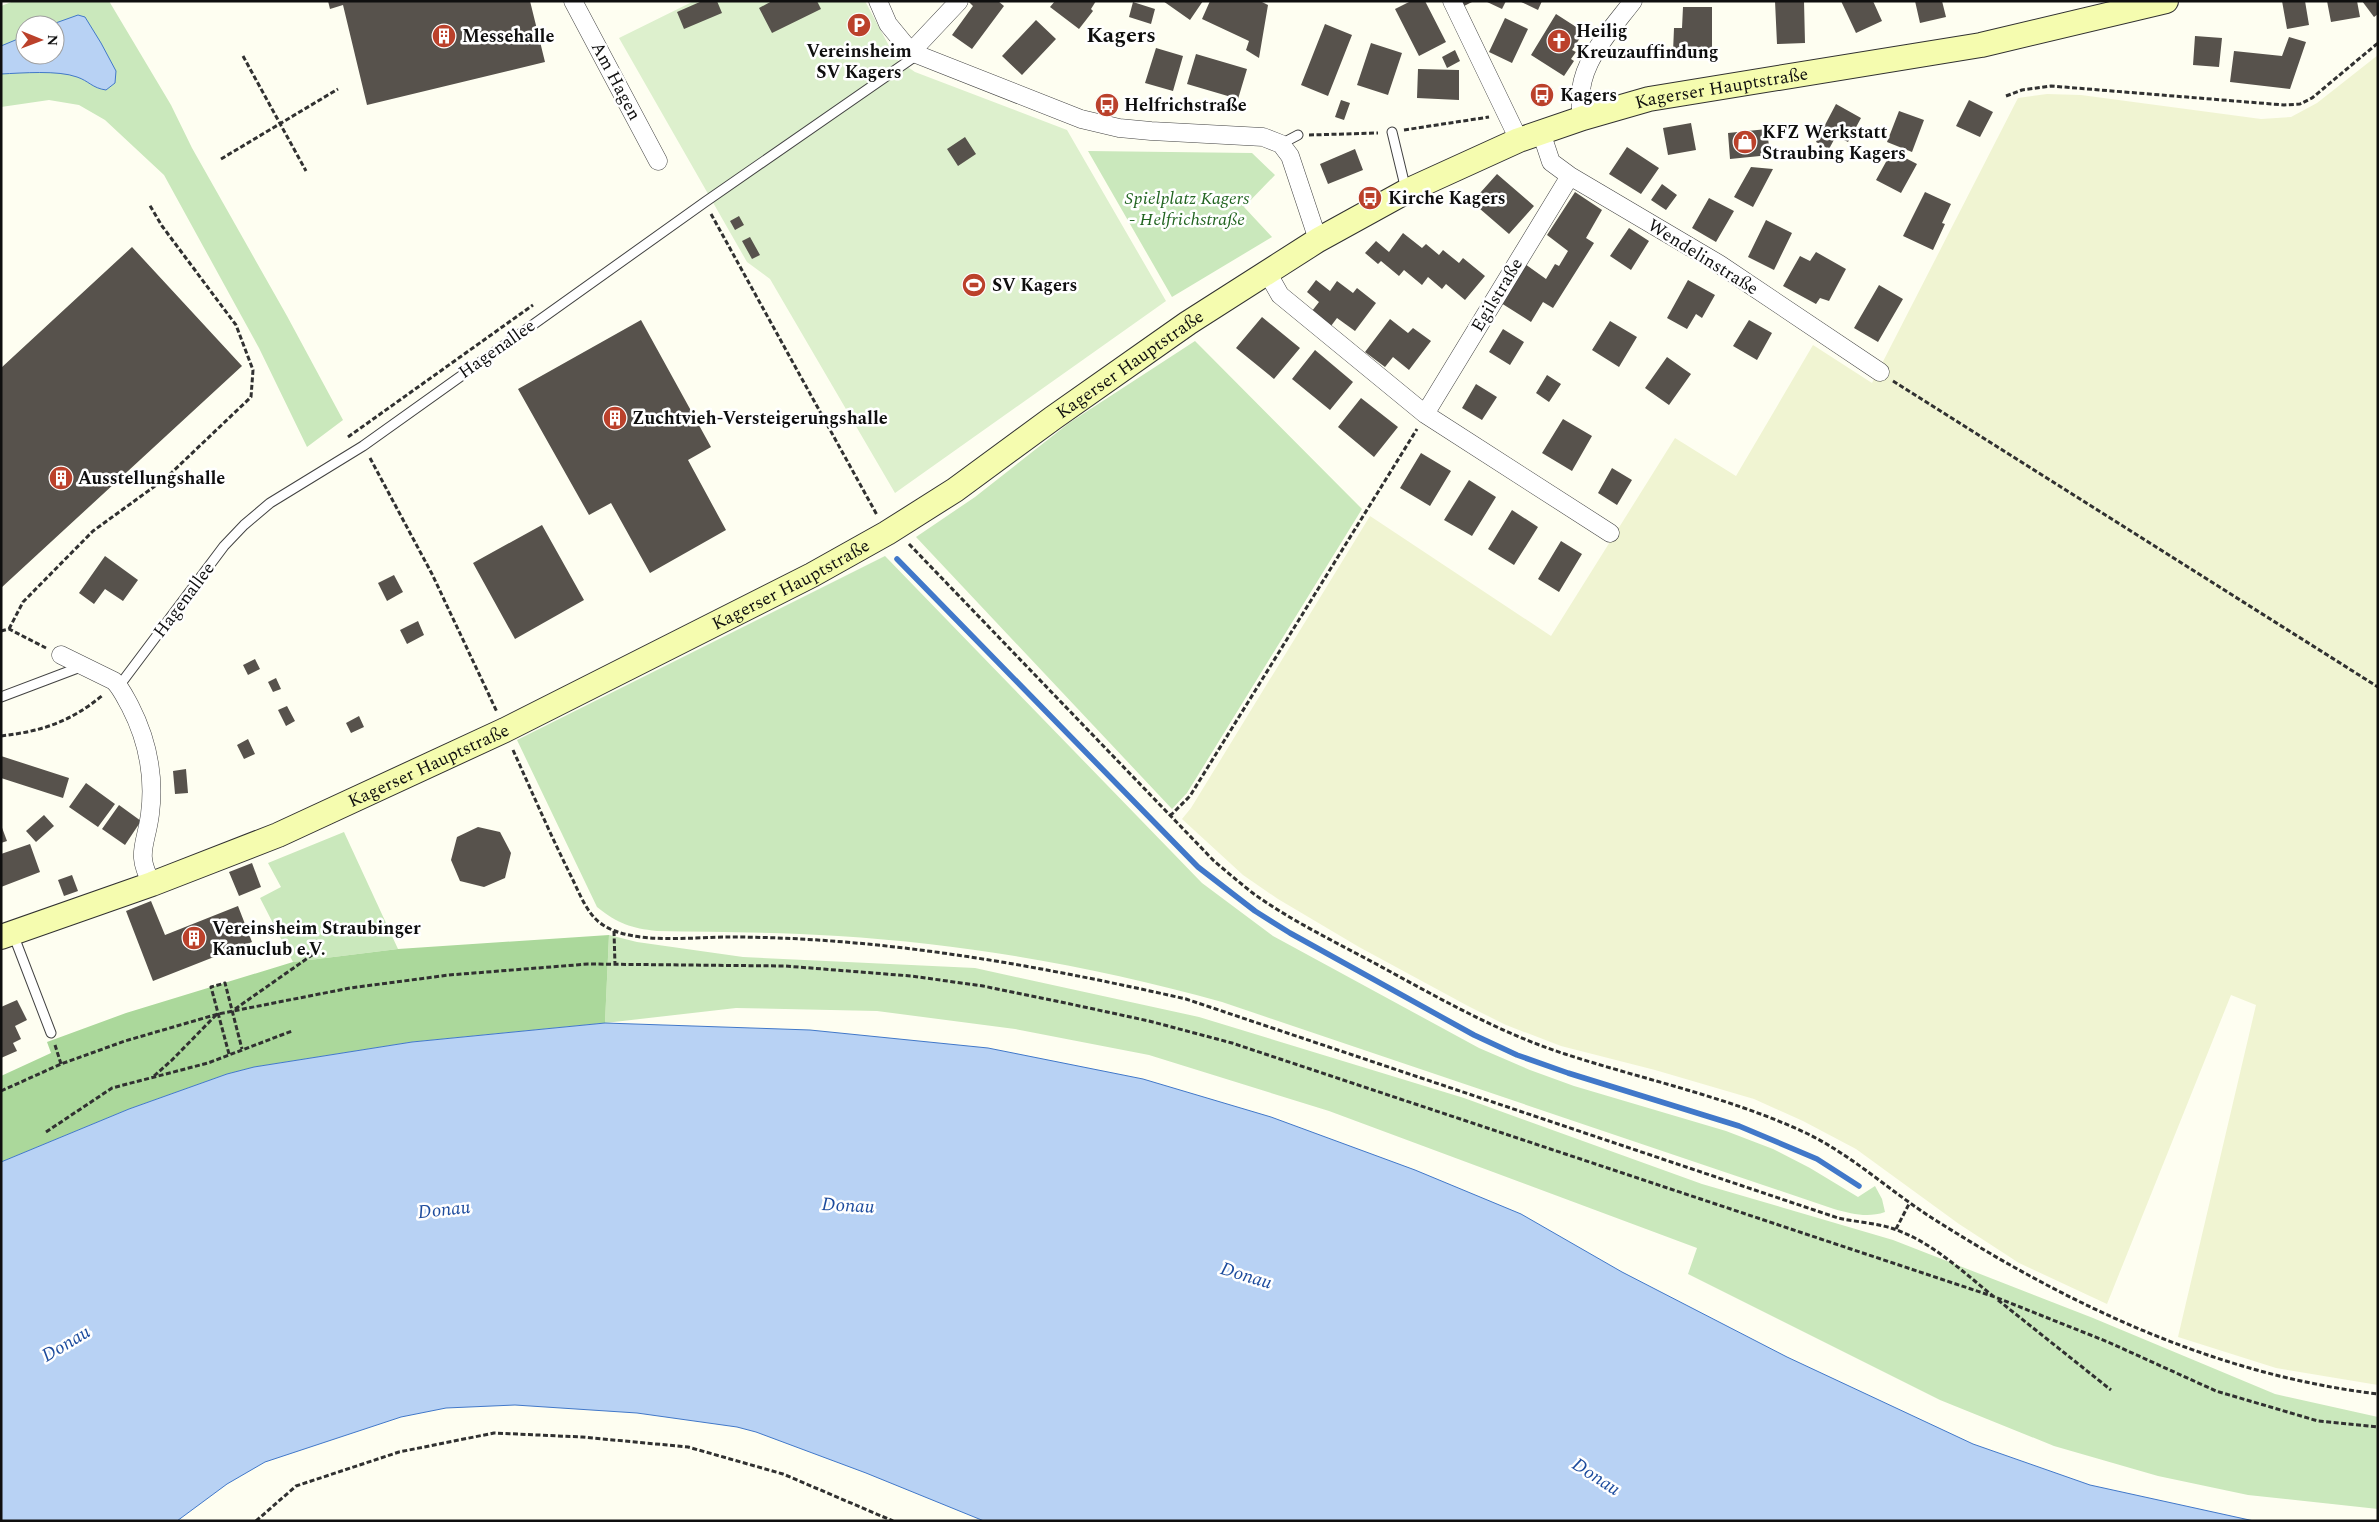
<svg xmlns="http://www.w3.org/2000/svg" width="2379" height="1522" viewBox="0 0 2379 1522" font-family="Spectral,serif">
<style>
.farmland{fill:#f0f4d2}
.green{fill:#cae8bc;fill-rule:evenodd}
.forest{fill:#abd89b}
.pitch{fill:#ddf0cd}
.water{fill:#b8d2f4;stroke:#4178c9}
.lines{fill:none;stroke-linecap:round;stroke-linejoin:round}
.stream{stroke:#4178c9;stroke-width:5.5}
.building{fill:#57524c}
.lane-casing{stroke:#424242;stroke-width:11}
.street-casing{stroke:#424242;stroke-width:19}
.secondary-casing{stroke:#313131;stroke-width:26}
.path{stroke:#313131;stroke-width:3;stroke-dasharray:5 2.5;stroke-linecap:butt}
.lane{stroke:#fff;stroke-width:9}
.street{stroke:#fff;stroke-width:18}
.secondary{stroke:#f5fcaf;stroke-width:24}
.labels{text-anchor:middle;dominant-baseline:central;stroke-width:5;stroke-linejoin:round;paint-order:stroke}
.poi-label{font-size:18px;font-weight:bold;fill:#0f0f0f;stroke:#fff;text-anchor:start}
.street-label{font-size:18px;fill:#0f0f0f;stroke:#fff}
.park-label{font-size:18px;font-style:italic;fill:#226521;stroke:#fff}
.water-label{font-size:19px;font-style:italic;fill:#1c4b9d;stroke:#fff}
.district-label{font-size:22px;font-weight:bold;fill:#0f0f0f;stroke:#fff}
</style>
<rect width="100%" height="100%" fill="#fefef1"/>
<path class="farmland" d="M2378,55V1385L2276,1368L2178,1337L2256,1005L2231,995L2107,1304L2019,1263L1959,1224L1856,1149L1803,1121L1754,1099L1655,1070L1561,1046L1506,1025L1468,1006L1359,947L1278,899L1243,875L1182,819L1191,808L1370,516L1551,636L1675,438L1736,476L1813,345L1872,383L2018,98L2047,94L2081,95L2261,119L2291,117L2317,103Z"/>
<path class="green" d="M14,1H109L171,105L192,148L287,316L343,420L307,447L259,348L164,175L105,120L79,105L49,100L1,107V6ZM25,25H55V55H25Z
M1088,151L1252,153L1275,175L1244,207L1272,237L1172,297Z
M1195,341L1362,509L1187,793L1172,809L916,537L975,497L1069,423Z
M885,556L1202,883L1273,936L1479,1048L1530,1070L1574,1086L1726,1131L1773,1149L1810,1168L1858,1197L1875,1186L1882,1199L1885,1212C1868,1218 1852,1214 1834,1209L1222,1002C1096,967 968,944 838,936C778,932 717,932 657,931C631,928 618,924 597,907L517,740Z
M344,832L398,949L293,962L260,898L281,887L268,863Z
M609,935L637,942L743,957L975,968L1199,1017L1464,1098L1702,1184L1893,1240L2093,1318L2275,1394L2378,1417V1509L2248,1495L2158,1476L2054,1446L1940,1400L1688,1274L1697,1248L1329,1111L1149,1055L1015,1029L877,1011L736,1008L605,1023Z"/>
<path class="forest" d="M609,935L605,1023L412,1042L254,1067L227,1074L129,1109L1,1162V1076L51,1053L47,1042L126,1013L293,962L398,949Z"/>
<path class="pitch" d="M694,1H865L896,59L915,72L1067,130L1166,301L895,493L770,279L747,262L619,38Z"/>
<path class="water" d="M78,15L85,17L101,43L116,71L115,83L106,90C92,88 89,81 77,77C58,70 22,73 1,74V46L25,36V55H55V25H50Z
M605,1023L810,1030L988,1048L1143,1079L1271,1117L1415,1170L1521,1214L1622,1272L1787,1357L1973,1444L2090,1485L2254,1521H984L866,1473L756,1432L737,1427L637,1413L515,1405L446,1408L401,1417L265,1462L227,1484L177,1521H1V1162L129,1109L227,1074L254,1067L412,1042Z"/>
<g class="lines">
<path class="stream" d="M897,559L1198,867L1255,911L1290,933L1474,1035L1517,1055L1568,1073L1739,1126L1817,1159L1859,1186"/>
</g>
<path class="building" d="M328,1H530L545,62L367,105L343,5L330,9Z
M702,1H717L722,13L684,29L677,12Z
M772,1H817L821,9L772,33L759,8Z
M968,1H998L1004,6L972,49L952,35L973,6Z
M1055,1H1096L1091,9L1093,11L1079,29L1050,7Z
M1163,1H1203L1190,20Z
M1210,1H1260L1268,5L1259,58L1246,50L1249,41L1202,19Z
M1411,1H1425L1446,42L1419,56L1395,9Z
M1462,1H1474L1464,6Z
M1485,1H1506L1502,9Z
M1519,1H1542L1538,10Z
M1775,1H1804L1805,43L1777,44Z
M1841,1H1873L1882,21L1856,33Z
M1915,1H1942L1946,17L1920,23Z
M2282,1H2305L2309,25L2287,29Z
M2327,1H2357L2360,17L2331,22Z
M2362,1H2378V14L2374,17Z
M1133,2L1155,9L1151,24L1129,17Z
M1683,7H1712V52H1673L1674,28H1682Z
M1556,14L1584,32L1572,50L1576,52L1571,59L1574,61L1564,76L1531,55Z
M1505,18L1528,29L1512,63L1489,52Z
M1036,20L1056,39L1022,75L1002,56Z
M1325,24L1352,35L1328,96L1301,85Z
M2195,36L2222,38L2219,67L2193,65Z
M2289,37L2306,42L2290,89L2230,82L2234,51L2282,56Z
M1371,43L1402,53L1388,95L1357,85Z
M1156,48L1183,56L1173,91L1145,83Z
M1455,50L1460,61L1447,68L1442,57Z
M1196,54L1247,69L1238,99L1187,84Z
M1418,69L1459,70V100L1417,98Z
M1341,100L1350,103L1344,120L1335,117Z
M1969,100L1993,112L1980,137L1956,126Z
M1836,104L1861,118L1848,142L1836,136L1829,149L1816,142Z
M1899,111L1924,120L1912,152L1887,142Z
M1691,123L1696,150L1668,155L1663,128Z
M1767,129L1770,155L1730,159L1728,133Z
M965,137L976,154L958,166L947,149Z
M1627,147L1659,168L1641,194L1609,174Z
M1355,149L1363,170L1328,184L1320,164Z
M1892,151L1917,164L1901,193L1876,180Z
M1751,167L1773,169L1753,207L1734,197Z
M1497,174L1534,206L1509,234L1472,202Z
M1662,184L1677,195L1666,210L1651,200Z
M1575,192L1602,210L1586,238L1594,243L1553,308L1543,302L1531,322L1501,303L1525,264L1546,279L1555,264L1559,266L1568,251L1547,235Z
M1925,192L1951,204L1942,223L1945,224L1933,250L1903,236Z
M1709,198L1734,211L1716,242L1692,228Z
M739,216L744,225L735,230L730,221Z
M1766,220L1792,233L1774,270L1748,257Z
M1629,228L1649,241L1631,270L1610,256Z
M1403,233L1422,248L1426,244L1439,255L1443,250L1459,263L1463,258L1485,276L1465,300L1446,284L1442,289L1428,277L1422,285L1404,270L1399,276L1381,261L1378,264L1365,253L1376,241L1389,252Z
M750,237L760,255L752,259L742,241Z
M132,247L242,366L1,588V368Z
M1816,252L1846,269L1829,301L1820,298L1816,304L1783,286L1800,256L1810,261Z
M1316,280L1330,291L1337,281L1353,293L1357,288L1376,303L1355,331L1337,318L1331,326L1312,311L1319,302L1307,292Z
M1688,280L1715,295L1702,318L1696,314L1687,329L1667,318Z
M1879,285L1903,299L1878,342L1854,328Z
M1262,317L1300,348L1274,379L1236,348Z
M1390,319L1408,333L1413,328L1431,341L1409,370L1393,357L1385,367L1365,352Z
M641,320L711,447L688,460L726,530L650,573L611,503L589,515L518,389Z
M1749,320L1772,333L1757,360L1733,346Z
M1610,321L1637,337L1619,367L1592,350Z
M1503,329L1524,342L1510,365L1489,352Z
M1315,350L1353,382L1330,410L1292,379Z
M1667,357L1691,374L1669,405L1645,388Z
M1547,375L1561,384L1549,402L1536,393Z
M1476,384L1497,397L1482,420L1462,408Z
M1361,398L1398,427L1374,457L1338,427Z
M1563,419L1592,436L1572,471L1542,453Z
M1421,453L1451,471L1430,506L1400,488Z
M1612,468L1632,480L1617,505L1598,493Z
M1469,480L1496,497L1472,536L1444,520Z
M1512,510L1538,527L1514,565L1488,549Z
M542,525L584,600L515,639L473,563Z
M1561,541L1582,554L1559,592L1538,579Z
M105,556L138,580L123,601L105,589L94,604L79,593Z
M394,575L403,592L387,601L378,583Z
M418,621L424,635L407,644L400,630Z
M255,659L260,669L248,675L243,665Z
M276,678L281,689L273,692L268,682Z
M287,706L295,721L286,726L278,710Z
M359,716L364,727L351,733L346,723Z
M248,739L255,754L244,759L237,745Z
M1,756L69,778L63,798L1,778Z
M186,769L188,793L175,794L173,771Z
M86,783L115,804L98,827L69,807Z
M119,805L141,821L125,845L102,829Z
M44,815L54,826L36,842L26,831Z
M1,825L7,841L1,843Z
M478,827L500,832L511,853L505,878L484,887L460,881L451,860L457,837Z
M30,844L40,872L1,887V854Z
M252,863L261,887L239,896L229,872Z
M72,875L78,891L64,896L58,880Z
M151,901L165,935L238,906L252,942L153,981L126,911Z
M17,1000L27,1020L15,1026L21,1039L13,1043L17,1051L1,1058V1007Z"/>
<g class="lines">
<g class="lane-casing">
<path id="lane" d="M1392,132L1406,190
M1281,144L1298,135
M119,686L224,546L244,525L270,503L363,446L705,202L917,55
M1,697L83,666
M13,934L51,1033"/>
</g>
<g class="street-casing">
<path id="street" d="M573,1L658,161
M878,1L888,24L911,52L1081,119L1119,128L1151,131L1263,137L1281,144L1290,156L1318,240
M1452,1L1519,140
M911,52L959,1
M1583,118C1570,72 1607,35 1633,1
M1541,132L1551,162L1570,176L1719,264L1880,372
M1267,272L1280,295L1425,414L1610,533
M1425,414L1570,176
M61,655L114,681C121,688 125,697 130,706C148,741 155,775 150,814C146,846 135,853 152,884"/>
</g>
<g class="secondary-casing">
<g id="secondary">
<path id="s1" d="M1,937L152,884L278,835L505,730L812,575L887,533L955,490L1053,418L1188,323L1318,240L1407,191L1519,140L1583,118L1649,99L1981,45L2166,1"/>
</g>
</g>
<path class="path" d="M243,56L306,171
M2006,96L2022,90L2051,86L2284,105L2300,104L2312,98L2378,43
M1404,130L1489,117
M1309,135L1378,133
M221,159L338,89
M711,214L877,515
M1893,381L2378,687
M348,437L533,305
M370,458L432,574L497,712
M909,544L1214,861C1227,872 1240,883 1254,894C1296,924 1344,946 1389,971C1446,1002 1503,1034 1565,1054C1645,1080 1729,1097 1806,1133C1854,1156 1894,1195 1940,1223C2075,1308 2218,1375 2378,1394
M9,629L23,602L93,531L166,478L251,397L253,370L236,325L162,226L149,204
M1,631L9,629L46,648
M1,736C43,731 70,722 103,695
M513,750C532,792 550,834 571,876C579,892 587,915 603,925C633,945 693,937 728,937C882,937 1036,965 1186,999L1838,1218C1856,1222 1877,1223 1894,1229C1932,1242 1963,1272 1993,1296
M1170,816L1190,796L1417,429
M614,931L615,965
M235,1009L315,953
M55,1045L61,1064
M229,1054L211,987L225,983L242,1049
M154,1076L172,1060L217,1014
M1,1091L61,1064L125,1041L218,1014L350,988L449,975L588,964L785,966L911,976L983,986L1075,1005L1149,1021L1232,1043L1995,1297L2108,1342L2216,1391L2318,1421L2378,1427
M46,1132L112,1088L208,1063L292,1031
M1896,1229L1909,1204
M1998,1300L2111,1390
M256,1521L296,1486L399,1452L494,1433L582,1437L688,1447L783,1474L893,1521"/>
<use href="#lane" class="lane"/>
<use href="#street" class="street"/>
<use href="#secondary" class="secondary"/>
</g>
<defs>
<g id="parking-disc" transform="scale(1.25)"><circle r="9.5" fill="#bb412b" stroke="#fff"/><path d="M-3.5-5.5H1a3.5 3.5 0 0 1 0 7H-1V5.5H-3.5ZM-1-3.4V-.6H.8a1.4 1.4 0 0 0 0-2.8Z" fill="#fff"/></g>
<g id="building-disc" transform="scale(1.25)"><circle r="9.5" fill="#bb412b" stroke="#fff"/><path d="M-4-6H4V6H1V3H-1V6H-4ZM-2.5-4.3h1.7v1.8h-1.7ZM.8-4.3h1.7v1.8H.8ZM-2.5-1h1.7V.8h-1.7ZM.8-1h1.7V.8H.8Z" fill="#fff"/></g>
<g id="church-disc" transform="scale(1.25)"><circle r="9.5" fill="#bb412b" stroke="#fff"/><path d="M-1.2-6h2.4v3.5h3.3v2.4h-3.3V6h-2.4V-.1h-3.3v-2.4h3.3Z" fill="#fff"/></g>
<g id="bus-disc" transform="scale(1.25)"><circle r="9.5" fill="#bb412b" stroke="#fff"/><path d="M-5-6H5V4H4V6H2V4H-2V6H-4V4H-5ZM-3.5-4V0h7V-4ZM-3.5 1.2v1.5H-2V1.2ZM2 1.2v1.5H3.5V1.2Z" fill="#fff"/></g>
<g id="shop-disc" transform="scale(1.25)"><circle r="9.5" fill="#bb412b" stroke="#fff"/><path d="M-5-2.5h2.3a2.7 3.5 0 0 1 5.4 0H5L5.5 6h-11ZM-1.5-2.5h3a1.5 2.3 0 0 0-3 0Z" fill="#fff"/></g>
<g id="stadium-disc" transform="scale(1.25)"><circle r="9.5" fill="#bb412b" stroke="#fff"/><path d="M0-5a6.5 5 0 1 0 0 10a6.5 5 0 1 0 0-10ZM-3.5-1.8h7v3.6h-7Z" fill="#fff"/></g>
</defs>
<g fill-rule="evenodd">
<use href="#parking-disc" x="859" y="25"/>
<use href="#building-disc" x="444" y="36"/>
<use href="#church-disc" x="1559" y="41"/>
<use href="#bus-disc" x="1542" y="95"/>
<use href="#bus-disc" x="1107" y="105"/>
<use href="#shop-disc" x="1745" y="142"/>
<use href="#bus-disc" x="1370" y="198"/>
<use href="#stadium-disc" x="974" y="285"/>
<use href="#building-disc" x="615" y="418"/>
<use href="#building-disc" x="61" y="478"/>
<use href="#building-disc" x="194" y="938"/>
</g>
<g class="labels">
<g class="poi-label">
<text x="1576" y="31">Heilig<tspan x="1576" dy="21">Kreuzauffindung</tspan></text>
<text x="462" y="36">Messehalle</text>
<text x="859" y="51" text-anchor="middle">Vereinsheim<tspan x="859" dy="21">SV Kagers</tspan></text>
<text x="1560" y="95">Kagers</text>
<text x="1124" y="105">Helfrichstraße</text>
<text x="1762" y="132">KFZ Werkstatt<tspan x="1762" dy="21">Straubing Kagers</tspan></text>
<text x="1388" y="198">Kirche Kagers</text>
<text x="992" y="285">SV Kagers</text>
<text x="632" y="418">Zuchtvieh-Versteigerungshalle</text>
<text x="78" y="478">Ausstellungshalle</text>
<text x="212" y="928">Vereinsheim Straubinger<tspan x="212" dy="21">Kanuclub e.V.</tspan></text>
</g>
<g class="street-label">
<text transform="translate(616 81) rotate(62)">Am Hagen</text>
<text stroke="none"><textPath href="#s1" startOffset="1931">Kagerser Hauptstraße</textPath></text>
<text transform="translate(1703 257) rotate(32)">Wendelinstraße</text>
<text transform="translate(1497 295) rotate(-59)">Egilstraße</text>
<text transform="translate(497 349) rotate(-35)">Hagenallee</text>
<text stroke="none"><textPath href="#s1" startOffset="1271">Kagerser Hauptstraße</textPath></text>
<text stroke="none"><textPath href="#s1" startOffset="866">Kagerser Hauptstraße</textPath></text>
<text transform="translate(184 600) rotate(-53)">Hagenallee</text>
<text stroke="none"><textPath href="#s1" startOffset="461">Kagerser Hauptstraße</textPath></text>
</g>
<g class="park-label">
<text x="1187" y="198">Spielplatz Kagers<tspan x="1187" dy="21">- Helfrichstraße</tspan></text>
</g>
<g class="water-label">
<text transform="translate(848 1206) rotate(3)">Donau</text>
<text transform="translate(444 1210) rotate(-6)">Donau</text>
<text transform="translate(1246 1276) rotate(17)">Donau</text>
<text transform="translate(66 1344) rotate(-31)">Donau</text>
<text transform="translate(1596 1477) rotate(33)">Donau</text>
</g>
<g class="district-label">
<text x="1121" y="35">Kagers</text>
</g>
</g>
<rect width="2379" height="1522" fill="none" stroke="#0f0f0f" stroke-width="5"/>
<g transform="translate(40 40) rotate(91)"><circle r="24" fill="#ffffff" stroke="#9f9f9f"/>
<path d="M0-4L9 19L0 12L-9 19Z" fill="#bb412b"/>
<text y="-8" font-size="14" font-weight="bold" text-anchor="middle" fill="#0f0f0f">N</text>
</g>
</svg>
